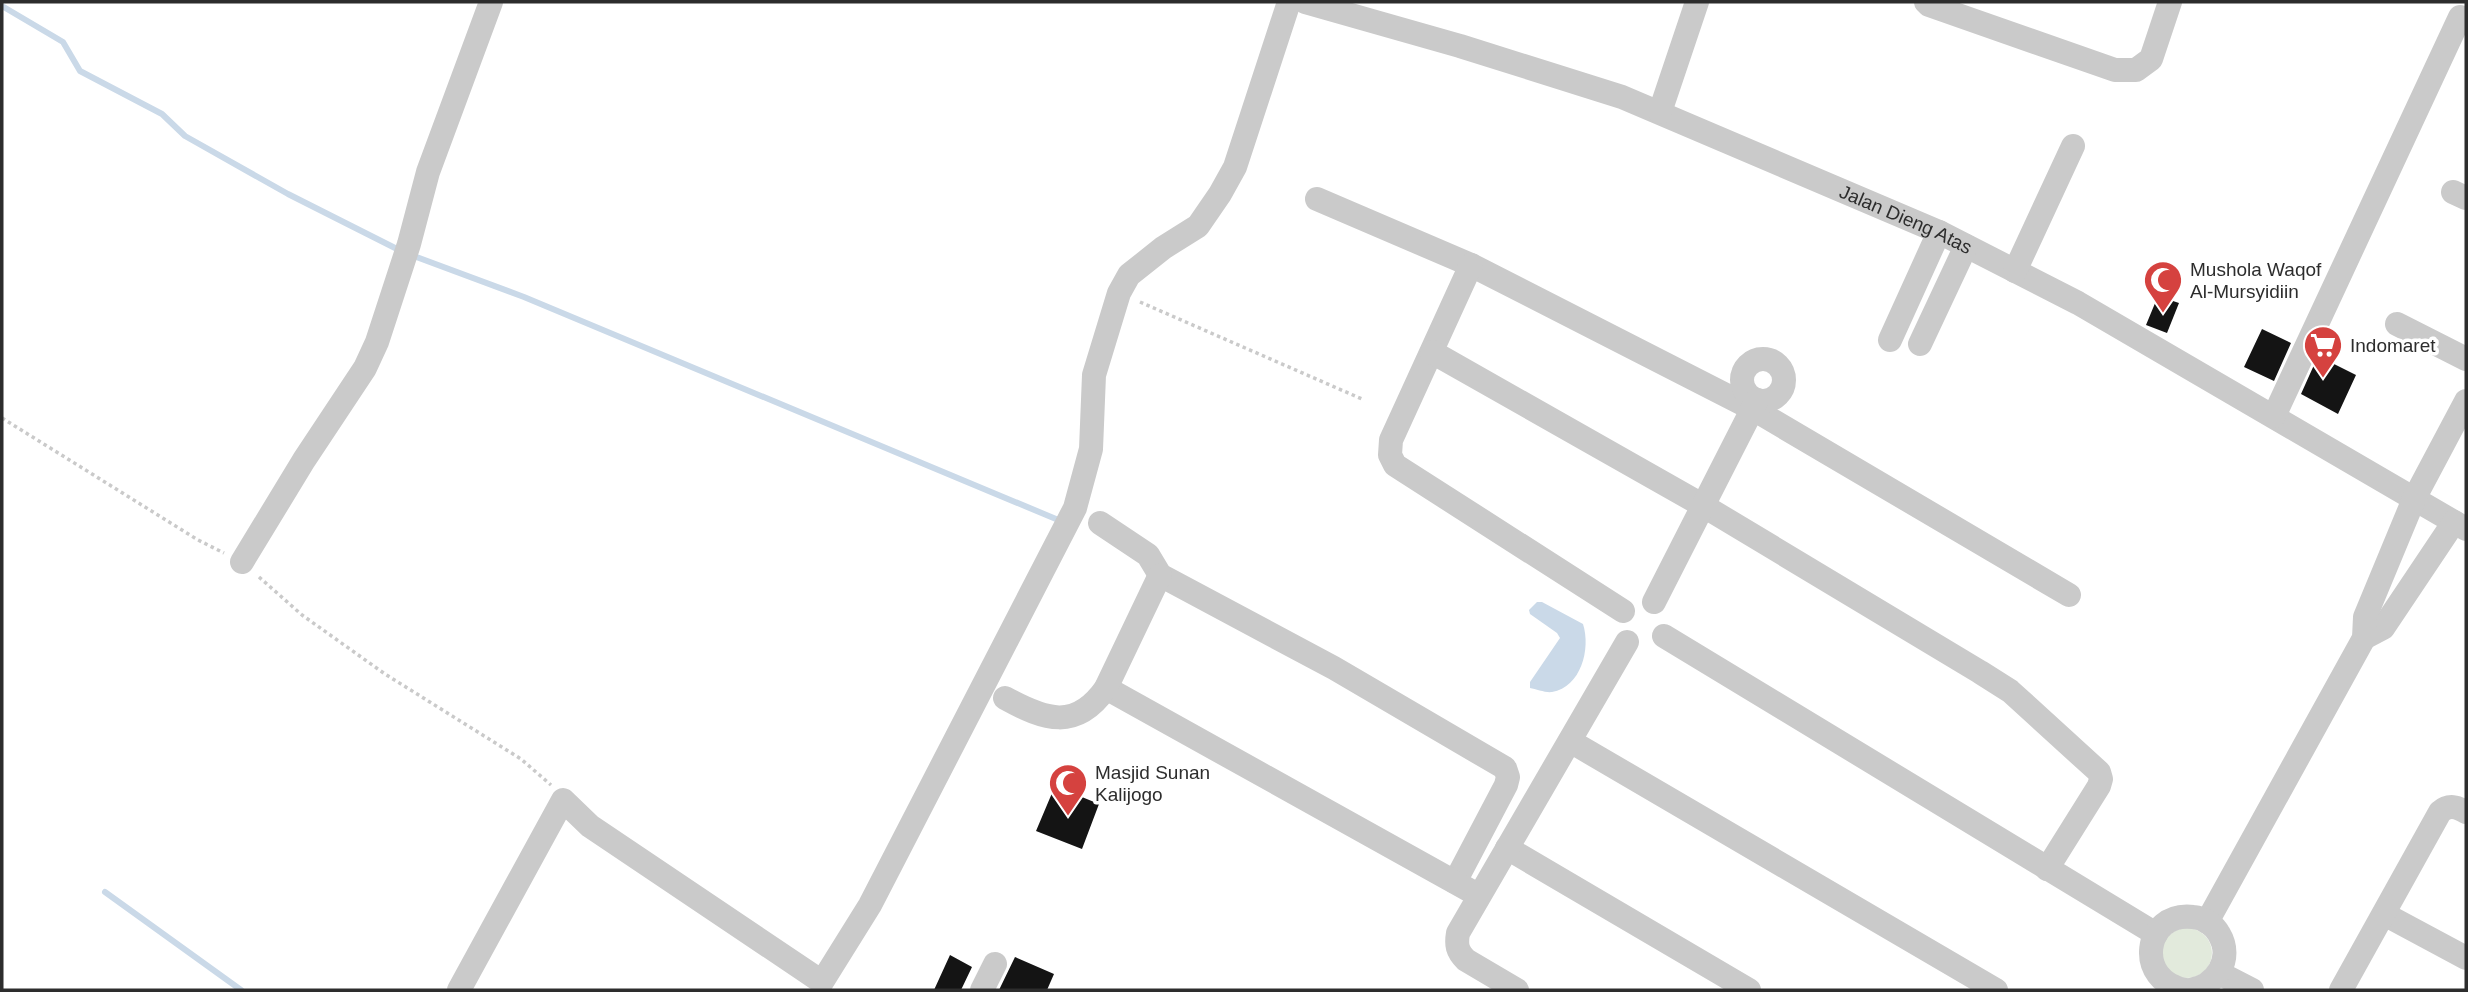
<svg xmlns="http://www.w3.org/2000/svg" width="2468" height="992" viewBox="0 0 2468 992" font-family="Helvetica,sans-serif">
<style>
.green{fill:#e2eadc}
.water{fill:#cad9e8}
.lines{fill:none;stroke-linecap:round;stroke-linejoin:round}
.stream{stroke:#cad9e8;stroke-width:6}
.building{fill:#141414}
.path{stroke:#cacaca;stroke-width:3.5;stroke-dasharray:3.5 3.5;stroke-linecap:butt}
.minor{stroke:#cacaca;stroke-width:24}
.labels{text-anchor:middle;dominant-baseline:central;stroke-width:7;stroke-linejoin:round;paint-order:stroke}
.street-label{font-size:19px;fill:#2d2d2d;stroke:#fff}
.poi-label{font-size:19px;fill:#2d2d2d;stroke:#fff;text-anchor:start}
</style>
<rect width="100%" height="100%" fill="#fff"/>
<path class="green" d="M2162 953a25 25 0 1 1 50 0a25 25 0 1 1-50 0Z"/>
<path class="water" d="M1537,602H1542L1583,624C1591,649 1581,687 1552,692C1546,693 1536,689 1530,688V682L1560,638L1557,633L1530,614L1529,610Z"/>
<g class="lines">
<path class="stream" d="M2,6L63,42L80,71L162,114L185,136L288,194L401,251
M411,255L524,297L1056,519
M105,892L241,990"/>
</g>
<path class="building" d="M2158,296L2179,303L2167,333L2146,325Z
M2262,329L2291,343L2274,381L2244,367Z
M2318,356L2356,375L2338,414L2301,394Z
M1055,786L1099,804L1082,849L1036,831Z
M950,955L972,967L961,990H934Z
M1015,957L1054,974L1047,990H999Z"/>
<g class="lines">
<path class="path" d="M1140,302L1362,399
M2,418L198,540L224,553
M259,577L302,615L385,674L521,759L551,785"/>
<g class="minor">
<path id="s1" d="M1305,2L1460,46L1622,97L1939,232L2078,303L2466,529"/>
<path d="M1926,2L1929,5L2115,70H2136L2151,59L2170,2"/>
<path d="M1660,112L1697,2"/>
<path d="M2453,192L2466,198"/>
<path d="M1317,199L1471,265L1753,409L2069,595"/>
<path d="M1471,265L1391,440L1390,455L1395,465L1623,611"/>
<path d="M2015,271L2073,146"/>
<path d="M2397,324L2466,359"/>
<path d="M1890,340L1939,232"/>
<path d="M1920,344L1966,246"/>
<path d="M1432,352L1702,505L1980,672L2010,691L2099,772L2101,779L2099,786L2047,869"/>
<circle cx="1763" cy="380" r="21"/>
<path d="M2274,416L2460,17"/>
<path d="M1100,523L1148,555L1160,575L1334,668L1505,768L1508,777L1506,785L1455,882"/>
<path d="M242,562L304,460L365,368L377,342L409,244L428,172L491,2"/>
<path d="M1654,602L1757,400"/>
<path d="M1664,636L2156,934"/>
<path d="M2364,638L2383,628L2454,522"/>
<path d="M1106,688L1469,890"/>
<path d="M1005,698C1045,720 1076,731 1106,688L1160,575"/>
<path d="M1570,741L1996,990"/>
<path d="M1507,848L1749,990"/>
<path d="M2384,914L2466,958"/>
<path d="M2207,922L2364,638L2365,617L2414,499L2466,401"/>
<path d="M2219,973L2252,990"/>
<path d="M459,990L563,800L590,826L822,982L870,905L1075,508L1091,449L1094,375L1119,293L1129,275L1163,248L1198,226L1220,194L1235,167L1289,2"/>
<path d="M982,990L995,964"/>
<path d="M1517,990L1466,960C1457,951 1456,945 1458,933L1627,642"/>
<path d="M2186,990C2134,982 2143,911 2193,917C2204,918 2214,925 2219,934C2234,959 2216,986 2190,990"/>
<path d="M2341,990L2440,812C2449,804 2457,807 2466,812"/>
</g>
</g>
<defs>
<g id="mosque-pin" transform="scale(2.0125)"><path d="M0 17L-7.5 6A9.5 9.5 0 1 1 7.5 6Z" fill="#d5423f" stroke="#fff"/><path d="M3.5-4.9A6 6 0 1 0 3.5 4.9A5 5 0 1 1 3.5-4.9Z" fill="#fff"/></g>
<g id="supermarket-pin" transform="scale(2.0125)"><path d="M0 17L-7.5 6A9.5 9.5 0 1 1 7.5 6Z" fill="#d5423f" stroke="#fff"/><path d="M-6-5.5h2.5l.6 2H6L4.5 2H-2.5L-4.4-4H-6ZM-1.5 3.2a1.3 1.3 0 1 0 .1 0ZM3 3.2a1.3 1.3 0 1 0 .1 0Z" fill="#fff"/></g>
</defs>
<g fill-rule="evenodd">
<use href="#mosque-pin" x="2163" y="280"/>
<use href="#supermarket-pin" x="2323" y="345"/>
<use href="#mosque-pin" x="1068" y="783"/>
</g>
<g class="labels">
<g class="street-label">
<text stroke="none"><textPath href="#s1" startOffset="640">Jalan Dieng Atas</textPath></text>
</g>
<g class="poi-label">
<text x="2190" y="269">Mushola Waqof<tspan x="2190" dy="22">Al-Mursyidiin</tspan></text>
<text x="2350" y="345">Indomaret</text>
<text x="1095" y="772">Masjid Sunan<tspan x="1095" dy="22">Kalijogo</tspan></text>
</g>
</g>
<rect width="2468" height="992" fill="none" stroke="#2d2d2d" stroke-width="7"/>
</svg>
